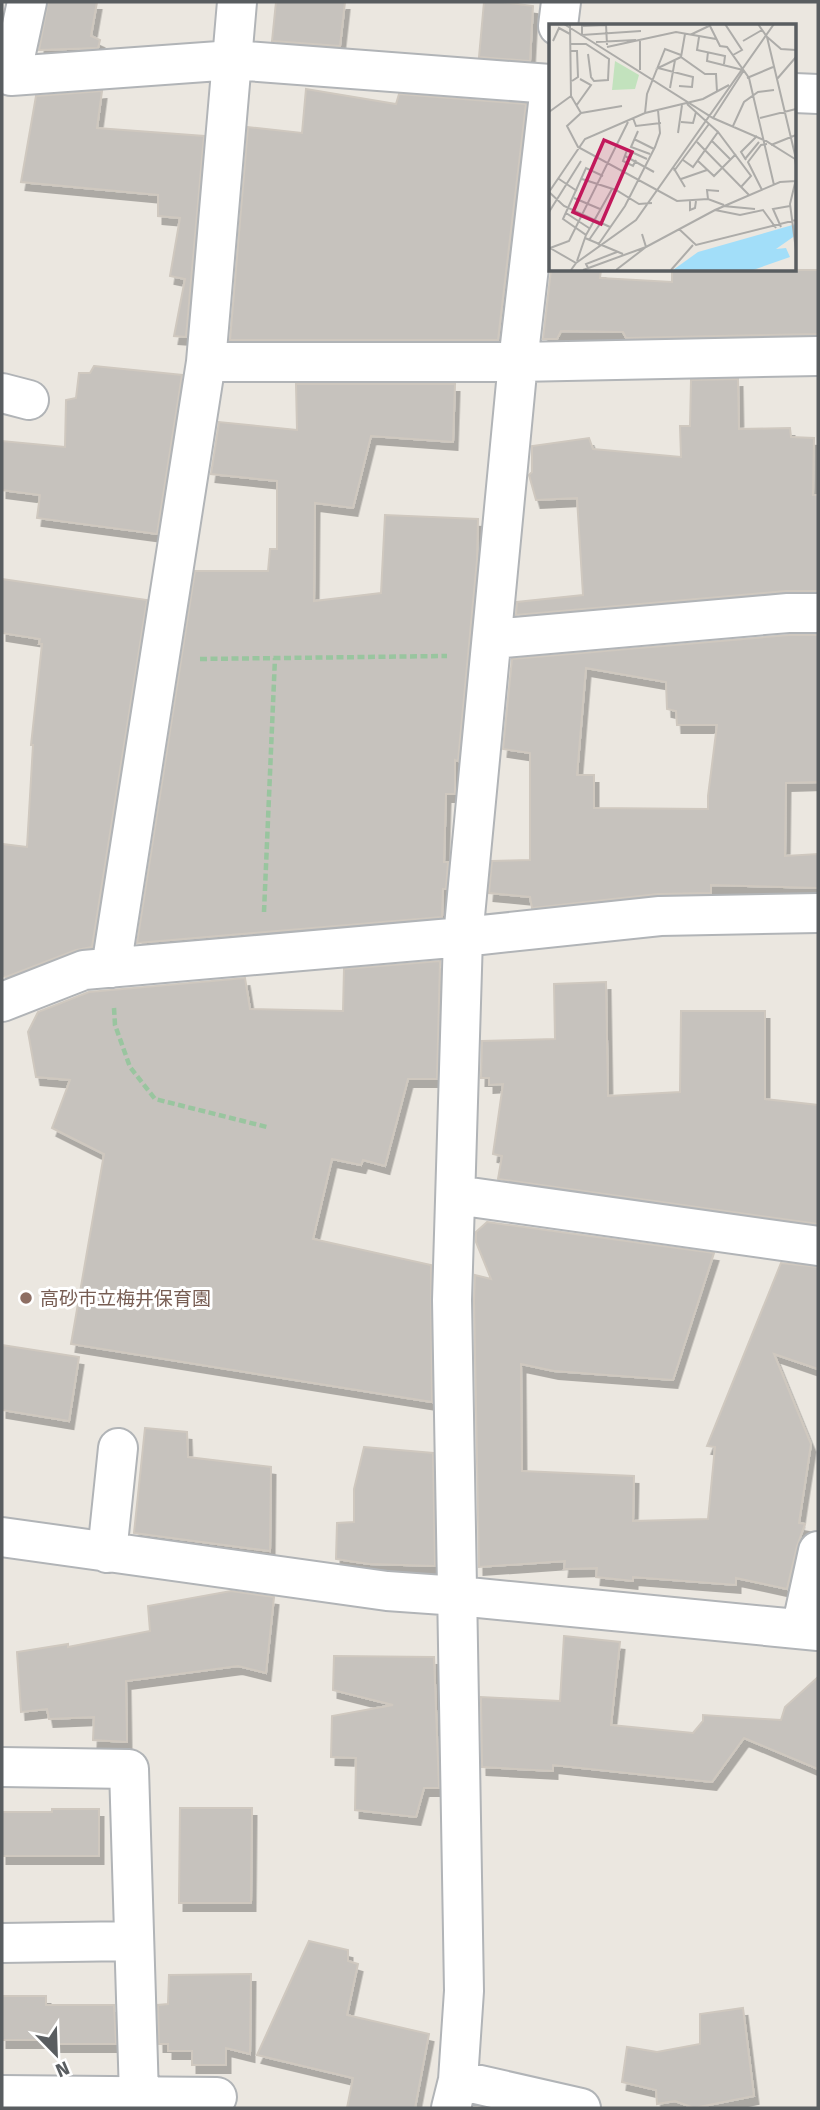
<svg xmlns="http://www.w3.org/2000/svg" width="820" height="2110" viewBox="0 0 820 2110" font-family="'Fira Sans','Noto Sans JP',sans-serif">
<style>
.building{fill:#c6c2bd;stroke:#cfc8bf;stroke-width:2;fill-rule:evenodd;filter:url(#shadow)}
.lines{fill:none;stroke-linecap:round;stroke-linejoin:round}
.minor-casing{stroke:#b1b4b7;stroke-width:42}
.path{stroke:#99c59f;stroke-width:4.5;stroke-dasharray:7 3.5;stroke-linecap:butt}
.minor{stroke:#fff;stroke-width:38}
.education-dot{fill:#8d6e63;stroke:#fff;stroke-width:2.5}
.labels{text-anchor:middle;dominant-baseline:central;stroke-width:6;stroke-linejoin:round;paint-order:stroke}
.education-label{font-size:19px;fill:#785e54;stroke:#fff;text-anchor:start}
.inset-road{fill:none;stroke:#adaca9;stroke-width:2}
.view{fill:#c2185b;fill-opacity:0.15;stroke:#c2185b;stroke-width:3.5}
.inset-edge{fill:none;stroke:#595d60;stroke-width:3.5}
</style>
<defs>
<filter id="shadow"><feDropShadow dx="4.5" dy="8" stdDeviation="0" flood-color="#0004"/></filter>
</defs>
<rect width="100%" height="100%" fill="#ebe7e0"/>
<path class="building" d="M48,2H97L91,36L100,40L98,48L39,50Z
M276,2H345L340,46L272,41Z
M484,2H503L533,6L530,61L479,57Z
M306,89L396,104L399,94L526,104L498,340H230L248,127L302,133Z
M102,91L97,128L204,136L186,337L174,336L185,279L170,276L180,218L158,216V195L21,182L36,96Z
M551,270H601L600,278L672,282V270H818V334L626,338L623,332L561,331L557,339H543Z
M94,366L182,375L157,534L37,518L40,495L2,490V441L65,447L66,400L76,398L79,373H90Z
M738,379L739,429L790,428L791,437L814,438L813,495H818V591H786L516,615L517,602L583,595L577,498L536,500L529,475L532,472V446L589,438L593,449L681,457L680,426H690L691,380Z
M296,384H455L453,442L371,436L353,508L315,503L314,601L381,593L385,515L478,519L477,560L458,761L455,760V794H446L444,862H448L446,889H443L442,917L137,943L195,571H268L270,549H277V481L211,474L219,422L297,430Z
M2,579L147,600L92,947L76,950L6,977L2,976V844L27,847L33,745H31L42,644H39L40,639L2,633Z
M789,635H818V782L786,783L785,856L818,854V888L711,885V893L658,894L532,908L530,897L489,893L492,861L530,860V753L503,749L512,659ZM586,668L666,682L667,709L676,711L677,725H717L708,796V809L594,808V775H577Z
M440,961L437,1079H408L385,1166L363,1160L361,1165L332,1159L313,1239L431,1265L432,1402L71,1344L104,1154L52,1128L70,1080L36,1077L28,1032L38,1012L89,992L245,978L250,1009L343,1011L344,969Z
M606,982L608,1096L680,1092L681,1011H765V1099L818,1105V1224L498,1179L502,1156L493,1154L503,1084L489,1085V1078H481L482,1041L555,1039L554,984Z
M487,1222L714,1253L673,1380L554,1371L521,1364L522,1471L634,1476L633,1521L708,1519L715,1447L707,1446L781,1263L818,1267V1369L774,1354L811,1444L799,1523L805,1524L797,1546L787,1589L736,1578V1585L633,1577V1581L596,1577L597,1568L564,1569L565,1561L479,1567L474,1300L475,1275L491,1279L476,1242V1232Z
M2,1345L79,1357L69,1421L2,1410Z
M145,1428L187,1432L188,1457L271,1467L270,1551L134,1533Z
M364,1447L433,1453L435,1566L369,1564L336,1559L337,1523L354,1522V1489Z
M231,1591L274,1597L266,1673L238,1666L126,1681L127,1742L93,1740L94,1717L49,1719L47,1709L21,1712L17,1652L68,1644V1647L150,1631L148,1606Z
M564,1636L620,1642L611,1725L693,1733L703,1721V1715L781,1720L785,1707L818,1677V1769L744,1738L712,1782L553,1765V1771L482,1767L481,1697L560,1701Z
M334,1656L434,1657L439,1788H424L416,1817L355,1810L356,1758L331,1757L332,1716L393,1705L333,1690Z
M180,1808H252L251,1903H179Z
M52,1809H99V1856H2V1812H52Z
M309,1941L348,1950V1961L358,1964L347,2015L429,2034L415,2108H347L353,2078L257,2055Z
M251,1974L250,2054L226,2048V2065H192V2051H168V2044H159L158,2005L168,2004L169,1975Z
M2,1996H46V2005H114L116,2044H54V2040H2Z
M743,2008L754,2096L694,2108L675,2101L657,2104L656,2090L622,2082L627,2047L657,2052L700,2044V2014Z"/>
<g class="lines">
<g class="minor-casing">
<path id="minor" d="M558,26L561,2
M2,73L11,76L233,60L550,84
M11,76L27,2
M794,93L818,94
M206,362H518L818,356
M2,393L29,400
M493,639L788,613H818
M111,968L206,362L237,2
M2,1002L84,970L463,937L660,916L818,913
M456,1195L818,1246
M2,1537L387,1591L458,1596L818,1631
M107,1553L118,1448
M801,1629L818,1551
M2,1767L129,1769L139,2096
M2,1943L134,1941
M458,2080L581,2108
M2,2095L217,2097
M451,2108L458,2080L464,1991L452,1300L463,937L518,362L550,86"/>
</g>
<path class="path" d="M200,659L447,656
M264,912L275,658
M114,1008L115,1025L130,1067L155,1099L267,1127"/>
<use href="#minor" class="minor"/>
</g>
<circle class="education-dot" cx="26" cy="1298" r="7"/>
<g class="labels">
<g class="education-label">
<text x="40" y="1298">高砂市立梅井保育園</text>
</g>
</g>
<g transform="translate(549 24)">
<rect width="247" height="247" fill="#ebe7e0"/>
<path d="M66,37L90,51L86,65L63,66Z" fill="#c2e2bd"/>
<path d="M247,200V211L227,225L237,224L241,233L204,246H124L149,228Z" fill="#a2def9"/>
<path class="inset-road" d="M15,0L164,94L217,117L246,135L247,141M21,0L22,72L32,89L18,102L29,123L128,177L159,175L175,181M33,0V11L92,7M57,0L58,21M160,0L171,22L178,23L200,54L225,161M176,0L193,26L184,31M209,0L218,13L247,135M33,2L57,1M136,10L132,33L156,50H167L168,68M141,11L162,1M217,12L232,25L247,26M150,13L148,26L176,32L175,40M4,17L10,4L21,10M91,17V46M194,17L213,6M47,18L87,16M21,20H37L60,35L59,56L45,57L42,53L39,30M58,23L127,8L167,15M22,27H28L29,53L23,57M159,28L158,37L194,46M198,54L224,43M228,55L247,33M130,62L143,63L144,53L109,44L132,33M121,64L126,36M138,80L169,108M27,82L42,61L31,55M0,88L22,72M32,89L73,82M96,89L98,70L116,25L132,31M84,94L87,102L112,99M164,94L195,46M211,94L247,85M132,98L144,99L147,88M184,102L195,78L209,68L225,66M89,107L82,123L101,130M129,109L133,81M85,115L105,125M163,117L182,136M148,118L200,171M222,121L247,111M76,125L98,135M78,126L74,137L84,142L87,136M76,132L105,148M196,135L210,118M134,136L144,143L169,108L202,152L192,163M197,136L192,128L208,112M149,137L165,152L187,130M124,143L136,163M125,147L160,100M10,155L28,167M33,155L67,166L90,180L103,179M132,155L158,146M247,155L241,180L247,226M213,166L199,138L212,121L218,120M0,168L36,115L96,89L154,75L180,61M0,168L15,182L61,203M25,174L51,185M159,175L158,166L170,167M141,177V186L146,184L147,177M174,182L206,185M166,186L191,191L214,186L227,204M0,188L32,137M17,189L40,204M232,203L224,185L241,182M130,205L147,221L247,196M37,211L63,165M36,214L74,230M40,216L53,197M49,221L76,182L106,123L111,109L109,86M1,224L20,217L79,98M1,224L27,239L22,246M28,237L37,211L14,195L37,144L54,152M27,239L87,196L225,0M39,244L37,240L68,228M34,246L97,223L166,186L231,158L247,157M67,246L97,223L93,210M122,246L144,221"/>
<path class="view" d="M55,116L83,128L52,200L24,188Z"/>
<rect width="247" height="247" class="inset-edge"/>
</g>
<rect width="820" height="2110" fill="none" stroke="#595d60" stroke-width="7"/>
<g transform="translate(56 2054) rotate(157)" stroke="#ffffff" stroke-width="5" paint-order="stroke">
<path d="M0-5L12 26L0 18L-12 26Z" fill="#595d60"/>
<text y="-10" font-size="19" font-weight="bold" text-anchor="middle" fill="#595d60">N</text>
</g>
</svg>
